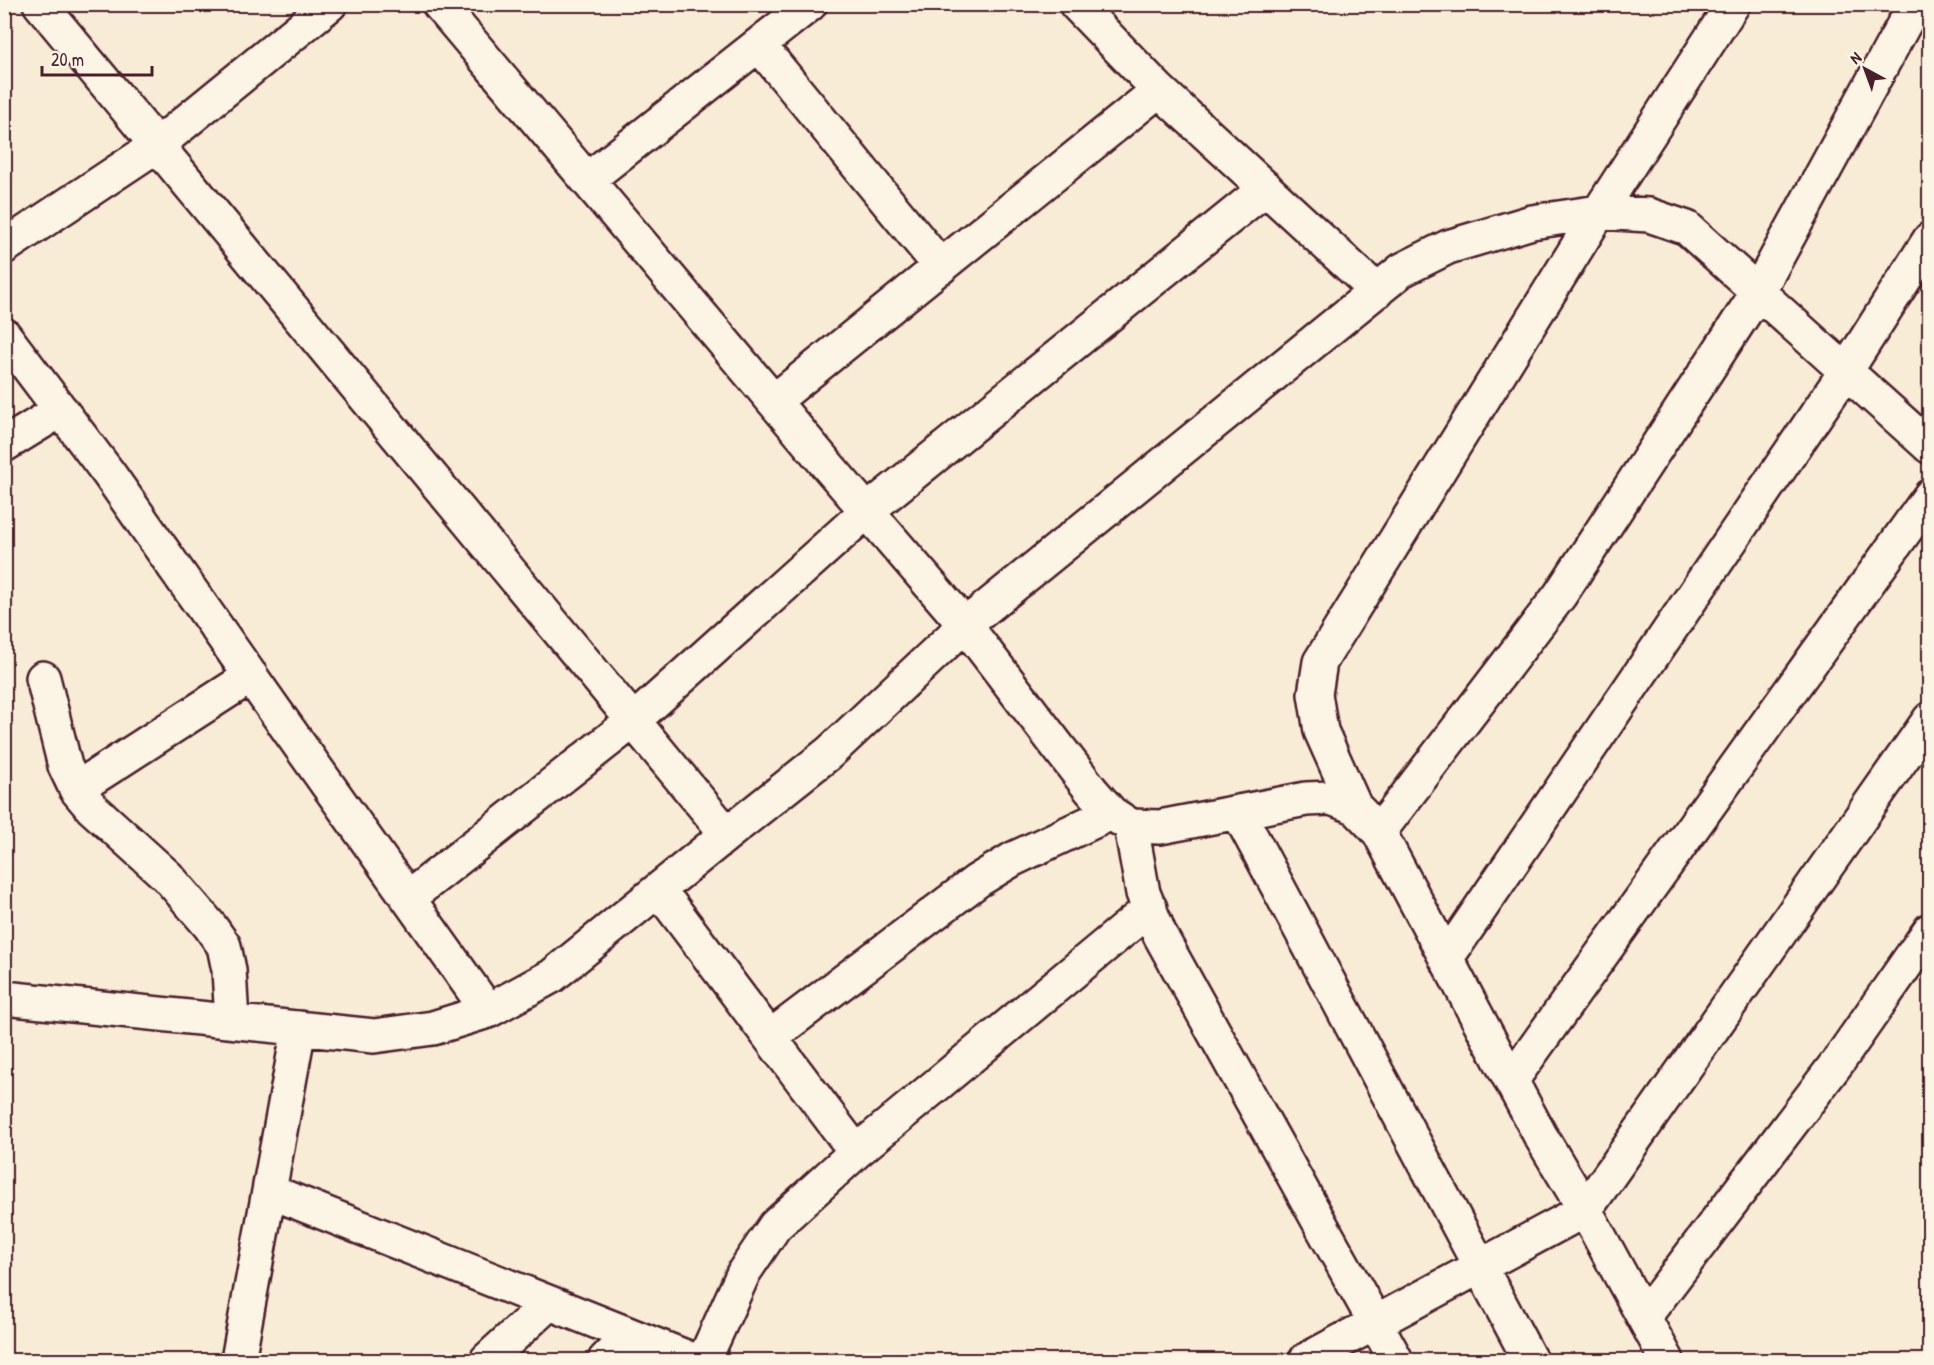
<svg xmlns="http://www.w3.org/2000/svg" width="1934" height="1365" viewBox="0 0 1934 1365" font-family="'Patrick Hand',sans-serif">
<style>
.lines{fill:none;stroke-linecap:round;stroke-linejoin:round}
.minor-casing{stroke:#4a1f2b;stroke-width:38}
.minor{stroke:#fcf5e5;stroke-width:33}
</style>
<rect width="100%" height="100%" fill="#f9ecd7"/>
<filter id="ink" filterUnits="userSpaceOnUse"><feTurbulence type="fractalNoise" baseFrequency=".0167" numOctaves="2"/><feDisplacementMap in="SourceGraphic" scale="12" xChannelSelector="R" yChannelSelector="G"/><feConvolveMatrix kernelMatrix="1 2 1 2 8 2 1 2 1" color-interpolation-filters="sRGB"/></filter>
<g filter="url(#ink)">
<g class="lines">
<g class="minor-casing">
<path id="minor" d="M40,4L727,834
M439,4L828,466L965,625L1091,790L1111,813L1131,826L1160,827L1306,799L1331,798L1355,807L1379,832L1540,1135L1585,1210L1667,1360
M1076,4L1159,90L1377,291
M759,45L941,267
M587,180L810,4
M4,247L156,146L330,4
M4,335L109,474L271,705L488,1011
M774,401L1159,90
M4,445L61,410
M43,678L65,766L76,789L92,808L168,877L210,926L224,946L229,970L232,1021
M76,789L251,676
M1355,807L1321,731L1315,694L1320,662L1599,212L1733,4
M1238,812L1530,1360
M1131,826L1143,893L1160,935L1396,1360
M1379,832L1560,595L1758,292L1915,4
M659,890L856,1152
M408,898L633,721L867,511L1266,188
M1446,959L1846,371L1930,239
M4,998L374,1036L433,1028L488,1011L552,976L727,834L829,753L965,625L1402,270L1448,247L1532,222L1599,212L1649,215L1687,228L1930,447
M770,1037L977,881L1013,859L1111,813
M1511,1081L1930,496
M269,1191L693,1360
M1644,1317L1840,1059L1930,930
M238,1360L299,1028
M487,1360L549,1303
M605,1360L630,1335
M704,1360L744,1272L775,1226L856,1152L1150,908
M1306,1360L1585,1210L1930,719"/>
</g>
<use href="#minor" class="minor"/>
</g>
</g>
<rect width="1934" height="1365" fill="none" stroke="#fcf5e5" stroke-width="24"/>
<rect x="12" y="12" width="1910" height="1341" fill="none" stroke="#4a1f2b" stroke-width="2" filter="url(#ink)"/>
<g transform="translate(1865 69) rotate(319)" stroke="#fcf5e5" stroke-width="4.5" paint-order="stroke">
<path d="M0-4.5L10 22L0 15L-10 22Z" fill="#4a1f2b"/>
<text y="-9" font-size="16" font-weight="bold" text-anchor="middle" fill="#4a1f2b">N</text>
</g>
<path d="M42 66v9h110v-9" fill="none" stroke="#4a1f2b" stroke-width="3"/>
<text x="51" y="66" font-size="18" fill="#4a1f2b" stroke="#fcf5e5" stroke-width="4.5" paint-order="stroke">20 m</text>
</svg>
